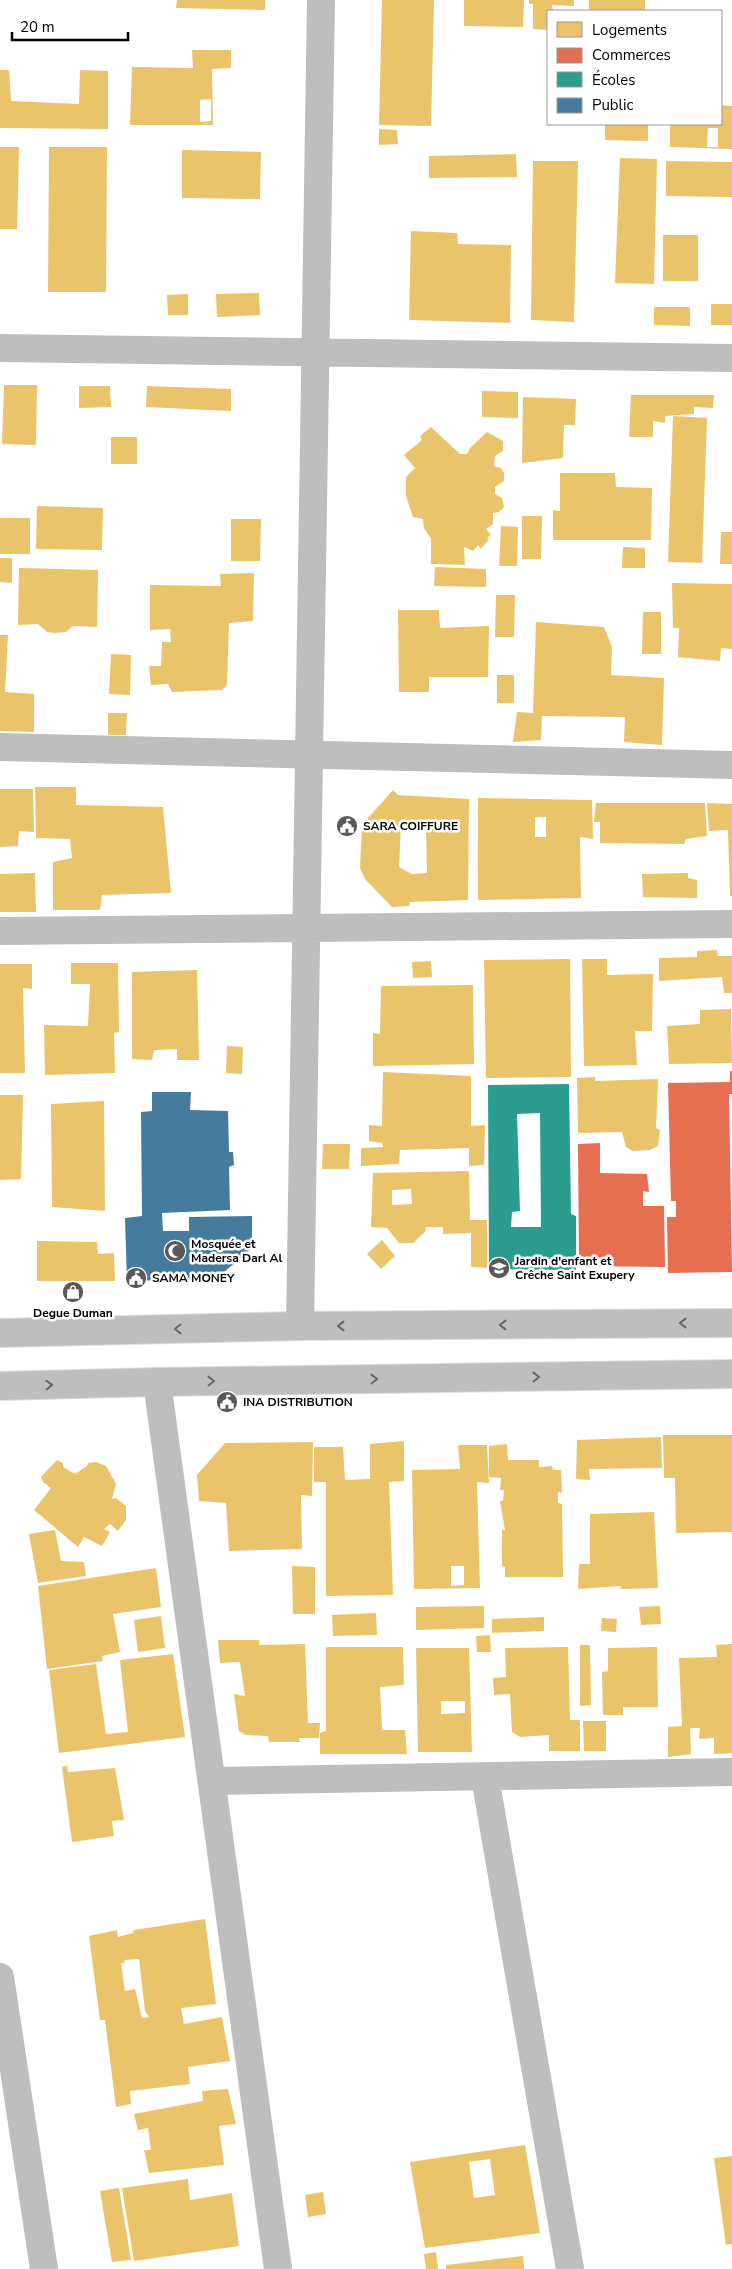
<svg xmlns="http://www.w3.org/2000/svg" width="732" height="2269" viewBox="0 0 732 2269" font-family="'Nunito Sans',sans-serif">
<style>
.homes{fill:#e9c46a;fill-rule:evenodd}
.shops{fill:#e76f51}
.schools{fill:#2a9d8f;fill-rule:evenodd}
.public{fill:#457b9d}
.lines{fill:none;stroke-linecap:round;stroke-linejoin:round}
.primary-casing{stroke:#dbdbdb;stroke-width:30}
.minor{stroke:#bebebe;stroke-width:28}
.primary{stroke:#bebebe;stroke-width:28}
.oneway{stroke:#686868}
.labels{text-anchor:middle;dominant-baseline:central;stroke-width:5;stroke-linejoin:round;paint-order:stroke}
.poi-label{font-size:12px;font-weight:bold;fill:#000;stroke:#fff;text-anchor:start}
</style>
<rect width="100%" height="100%" fill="#fff"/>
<path class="homes" d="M177,0H265V10L176,8Z
M382,0H434L431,126L379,125Z
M464,0H524L523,27L464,26Z
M529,0H574V6L552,5L553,11H548V30L533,29V4H529Z
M589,0H645V11H589Z
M192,50H231V68L212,69L213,125H130L132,67L193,68ZM211,99V121L200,122V100Z
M0,70H9L11,101L79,104L80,70L108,71V129L0,128Z
M721,105L732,106V149L670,147V124H721ZM708,128H718V147H707Z
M605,124H648V141L605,140Z
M379,129L397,130L398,144L379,145Z
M0,147H19L17,229H0Z
M49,147H107L106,292H48Z
M182,150L261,152L260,199L182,198Z
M516,154L517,177L429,178V156Z
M620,158L657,159L654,284L615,283Z
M533,161H578L574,322L531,320Z
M666,161L732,162V197L666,196Z
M411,231L457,233L458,244L511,245L510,323L409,320Z
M663,235H698V281H663Z
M259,293L260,315L217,317L216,294Z
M188,294V315H168L167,295Z
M711,304H732V325H711Z
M654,307H690V326L654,325Z
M4,385H37L36,445L2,444Z
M79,386H110L111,407L79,408Z
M147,386L231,389V411L146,407Z
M482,391L518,392V418L482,417Z
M631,395H714L713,408L694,407V414L665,416V423L653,421V437H629Z
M523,397L576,399L575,425H564L563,458L522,463Z
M673,416L707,418L702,563L668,562Z
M431,427L460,454H467L470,448L487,432L503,441V451L495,456L494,466L501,468L504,473V481L495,487V494L502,498L504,507L499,512L493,513V524L486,529L491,535L487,538L489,539L481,549L478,545L473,551L464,547L465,565L431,564V539L424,528L423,519L413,517L406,496V477L415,468L404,455L422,440L420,436Z
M111,437H137V464H111Z
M560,473H615L616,487L652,488L651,540H553V510L560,511Z
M37,506L103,508L102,550L36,549Z
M522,516H542L541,559H522Z
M0,518H30V554H0Z
M231,519H261L260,561H231Z
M501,526L518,527L517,566H499Z
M721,532H732V564H720Z
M623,547L645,548V568H622Z
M0,558H12V583L0,582Z
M435,567L486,569V587L434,586Z
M19,568L98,570L97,627L73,626L66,632L55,633L47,632L38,624L18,625Z
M254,573L253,621L229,623L227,685L222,690L172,692L168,684L151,685L149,666H161L162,642H171L170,629L150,630V585L221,586L220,574Z
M672,583L732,584V649L721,648L720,661L678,657L679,628H673Z
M496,595H515L514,637H495Z
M398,610H439L440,628L489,626L488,677H429V692H399Z
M643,612H661V654H642Z
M536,622L604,627L612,647L611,675L664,678L662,745L624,742L625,717L542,716L541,740L513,742L517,712L533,713Z
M0,635H8L5,692L34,694V732L0,731Z
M111,654L131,655L130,695L109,694Z
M497,675H514V703H497Z
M108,713H127L126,735H108Z
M35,787H76V805L163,807L171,893L102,895L100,910H53V862L72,858L70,839L36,838Z
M0,789H33L34,832L19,831L18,846L0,847Z
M393,790L398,795L469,799L468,900L410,902L409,906L392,907L365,879L360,868L362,825ZM401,823L426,824L427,873L412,874L399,867Z
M478,798L592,800L593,839L580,837L581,898L478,900ZM535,817H546V837H535Z
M596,803H705L707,836L686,839L684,844L600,843V822H594Z
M707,803L732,804V896H730L728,830L709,831Z
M35,873L36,912H0V874Z
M688,873V878L697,880V898L643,897L642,874Z
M717,950L718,956H732V993H724L722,977L659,981V958L697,957V951Z
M570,959L571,1077L486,1078L484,960Z
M582,959H607V975L653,974L652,1031H635L637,1065L584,1066Z
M431,961L432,977L413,978L412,962Z
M71,963H118L119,1032L114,1033L115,1073L45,1075L44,1025L88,1026L90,984H71Z
M0,964H32V989L23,988L25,1073H0Z
M197,970L199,1060H177V1049L154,1050L152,1060L132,1059V972Z
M473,985L474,1064L373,1066V1033L380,1034L381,986Z
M731,1009L732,1063L669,1064L667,1026L700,1024V1010Z
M227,1046L243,1047L242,1074L226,1073Z
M383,1072L471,1076V1126L485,1125L484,1165L469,1166V1148L400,1150L399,1164L361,1166V1148L383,1147L382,1143L369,1141V1125L382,1126Z
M595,1077V1081L658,1079L656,1128L660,1130L658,1146L650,1150L633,1151L626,1147L622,1132L578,1133L577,1078Z
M0,1095H23L21,1179L0,1180Z
M104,1101L105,1211L52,1207L51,1104Z
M323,1144H350L349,1169H322Z
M469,1171L470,1220H487V1268L471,1267V1233L443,1234V1227H426L425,1232L413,1243H399L387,1228L371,1227L373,1173ZM411,1189L412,1204L392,1205V1190Z
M382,1240L395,1256L381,1269L367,1254Z
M37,1241L97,1242L98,1254L114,1253L115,1281H37Z
M663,1435H732V1532L676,1533L675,1478H664Z
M661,1437L662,1468L589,1469L590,1480L576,1479L577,1440Z
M404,1441V1481L389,1482L393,1595L326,1596V1482H314V1447H343L345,1480L370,1479V1444Z
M313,1442L312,1496L301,1495L302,1549L229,1551L226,1503L199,1501L197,1475L225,1443Z
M507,1444L508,1460H539V1467L552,1466L553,1470H561L562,1493L558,1492V1503L562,1504L563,1577H505V1567L502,1566V1530H505L500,1501H503L504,1490H500L501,1478L489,1477V1446Z
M458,1445H487L489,1483L477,1482L480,1588L414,1589L412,1470L460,1469ZM451,1566H464V1585L451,1586Z
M57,1460L63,1463V1467L75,1474L87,1466L88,1463L96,1462L106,1466L116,1484L112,1499L116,1498L126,1506V1520L118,1531L110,1524L104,1529L110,1532L102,1546L84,1537L78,1547L34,1510L51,1488L43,1482L41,1477Z
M654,1512L658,1588L620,1589L621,1586L578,1589L579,1564H590V1514Z
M55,1530L61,1561L84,1562L86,1576L38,1583L29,1534Z
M292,1566L315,1567V1614H293Z
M156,1568L161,1607L113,1614L120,1652L102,1656L103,1661L47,1669L38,1586Z
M484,1606V1628L416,1630V1607Z
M660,1606L661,1624L641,1625L639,1607Z
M376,1613L377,1635L333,1636L332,1615Z
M161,1616L165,1648L138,1652L134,1620Z
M544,1617V1631L492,1633V1619Z
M602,1618L617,1619L616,1632L601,1631Z
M490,1635L491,1652H477L476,1636Z
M218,1640H259V1645L305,1644L308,1723H320L319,1738H299L300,1742H269L268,1736L246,1735L239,1731L234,1694L245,1696L240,1662L220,1663Z
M732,1644V1753L714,1754V1738L699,1739L700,1728H690L691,1754L668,1757V1727L682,1726L679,1658L717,1657L716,1645Z
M580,1645H590L591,1705L580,1706Z
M326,1647H403L404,1685L380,1687L382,1730H405L407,1754H320V1733L326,1731Z
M568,1647L570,1720H580V1751H549V1735L520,1737L512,1732L510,1694L494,1695L493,1678L506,1677L505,1648Z
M657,1647L658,1707H623V1715H603L602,1672L608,1671V1648Z
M416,1648H469L472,1752H418ZM441,1701H465V1713L441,1714Z
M173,1654L185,1737L59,1753L49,1670L96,1664L106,1734L128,1732L120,1660Z
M583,1721H606V1751H584Z
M67,1766L68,1772L115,1768L124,1820L112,1821L114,1836L72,1842L62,1767Z
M205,1919L216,2004L181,2008L184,2024L222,2017L230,2061L188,2067L190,2084L130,2091L131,2104L116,2107L105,2020H100L89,1936L117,1930L118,1937L133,1933L134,1930ZM139,1959L145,2011L149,2017L142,2018L135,1989L125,1991L121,1963H125L124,1960Z
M228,2089L236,2124L219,2126L224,2165L149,2173L144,2150H151L148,2128L138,2130L134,2114L203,2101L202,2091Z
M525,2145L540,2233L425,2248L410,2162ZM490,2159L495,2195L474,2198L469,2162Z
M732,2156V2244L726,2245L714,2158Z
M188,2179L190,2200L232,2193L239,2246L134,2261L122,2188Z
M119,2188L131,2260L112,2262L100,2191Z
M323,2192L326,2214L308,2217L305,2195Z
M436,2252L438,2269H426L424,2254Z
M523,2256L524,2269H446V2265Z"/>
<path class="shops" d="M730,1071H732V1094H729L732,1272L668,1273L667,1217H676V1201H671L668,1083L730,1082Z
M600,1143V1173L647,1174L649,1192L643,1191V1206H664L665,1267L579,1266L578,1144Z"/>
<path class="schools" d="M569,1084L571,1214L576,1216V1270L489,1269L488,1085ZM540,1113L541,1227H511L512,1212L520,1211L517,1114Z"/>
<path class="public" d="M152,1092H191L190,1110L228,1111L229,1152H233L234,1165L229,1167L230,1210L162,1213L163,1231H189V1217L252,1216V1248L216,1279L127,1281L125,1218L142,1216L141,1112L152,1111Z"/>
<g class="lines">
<g class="primary-casing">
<path id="primary" d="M0,1333L300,1326L732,1323
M0,1386L157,1382L732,1374"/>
</g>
<path class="minor" d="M0,348L732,358
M0,747L732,765
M0,931L732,924
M300,1326L321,0
M157,1382L278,2269
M485,1777L570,2269
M212,1781L732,1772
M0,1977L44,2269"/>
<use href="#primary" class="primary"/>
</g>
<defs><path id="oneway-chevron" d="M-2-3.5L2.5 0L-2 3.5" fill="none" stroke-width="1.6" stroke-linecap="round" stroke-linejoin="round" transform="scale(1.25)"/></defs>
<g class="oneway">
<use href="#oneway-chevron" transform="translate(683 1323) rotate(180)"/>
<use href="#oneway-chevron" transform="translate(503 1325) rotate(180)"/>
<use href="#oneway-chevron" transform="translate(341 1326) rotate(180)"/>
<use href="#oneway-chevron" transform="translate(178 1329) rotate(179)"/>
<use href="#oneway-chevron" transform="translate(536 1377) rotate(-1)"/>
<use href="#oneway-chevron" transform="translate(374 1379) rotate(-1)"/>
<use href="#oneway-chevron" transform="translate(211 1381) rotate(-1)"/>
<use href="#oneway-chevron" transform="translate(49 1385) rotate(-2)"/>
</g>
<defs>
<g id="civic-disc" transform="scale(1.125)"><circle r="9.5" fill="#595959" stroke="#fff"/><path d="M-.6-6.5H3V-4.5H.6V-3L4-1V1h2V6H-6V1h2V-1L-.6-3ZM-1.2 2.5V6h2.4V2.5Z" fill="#fff"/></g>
<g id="mosque-disc" transform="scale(1.125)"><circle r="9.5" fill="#595959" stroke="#fff"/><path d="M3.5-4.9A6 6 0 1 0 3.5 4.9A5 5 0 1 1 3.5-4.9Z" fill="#fff"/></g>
<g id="school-disc" transform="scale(1.125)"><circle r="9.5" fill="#595959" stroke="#fff"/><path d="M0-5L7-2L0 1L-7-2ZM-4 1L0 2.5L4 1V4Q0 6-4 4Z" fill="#fff"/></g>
<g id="shop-disc" transform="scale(1.125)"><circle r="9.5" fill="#595959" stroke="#fff"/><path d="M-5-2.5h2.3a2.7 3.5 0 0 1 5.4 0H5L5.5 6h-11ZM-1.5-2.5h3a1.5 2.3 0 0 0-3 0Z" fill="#fff"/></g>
</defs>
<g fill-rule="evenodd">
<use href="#civic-disc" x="347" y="826"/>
<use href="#mosque-disc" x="175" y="1251"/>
<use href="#school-disc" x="499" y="1268"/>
<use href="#civic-disc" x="136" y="1278"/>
<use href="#shop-disc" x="73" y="1292"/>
<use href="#civic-disc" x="227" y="1402"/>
</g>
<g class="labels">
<g class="poi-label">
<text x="363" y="826">SARA COIFFURE</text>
<text x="191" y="1244">Mosquée et<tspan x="191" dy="14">Madersa Darl Al</tspan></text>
<text x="515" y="1261">Jardin d'enfant et<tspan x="515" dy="14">Crêche Saint Exupery</tspan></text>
<text x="152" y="1278">SAMA MONEY</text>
<text x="73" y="1313" text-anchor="middle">Degue Duman</text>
<text x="243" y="1402">INA DISTRIBUTION</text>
</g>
</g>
<rect x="547" y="10" width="175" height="115" fill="#ffffff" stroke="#999999"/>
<rect x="557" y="22" width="25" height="15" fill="#e9c46a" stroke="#999999"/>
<text x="592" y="35" font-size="15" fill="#000000">Logements</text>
<rect x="557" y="48" width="25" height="15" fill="#e76f51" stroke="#999999"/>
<text x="592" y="60" font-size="15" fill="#000000">Commerces</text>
<rect x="557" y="72" width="25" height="15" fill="#2a9d8f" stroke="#999999"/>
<text x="592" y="85" font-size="15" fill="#000000">Écoles</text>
<rect x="557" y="98" width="25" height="15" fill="#457b9d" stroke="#999999"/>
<text x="592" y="110" font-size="15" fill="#000000">Public</text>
<path d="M12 32v8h116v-8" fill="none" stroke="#000000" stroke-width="2.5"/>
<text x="20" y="32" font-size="15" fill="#000000" stroke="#ffffff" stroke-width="4" paint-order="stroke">20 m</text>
</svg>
